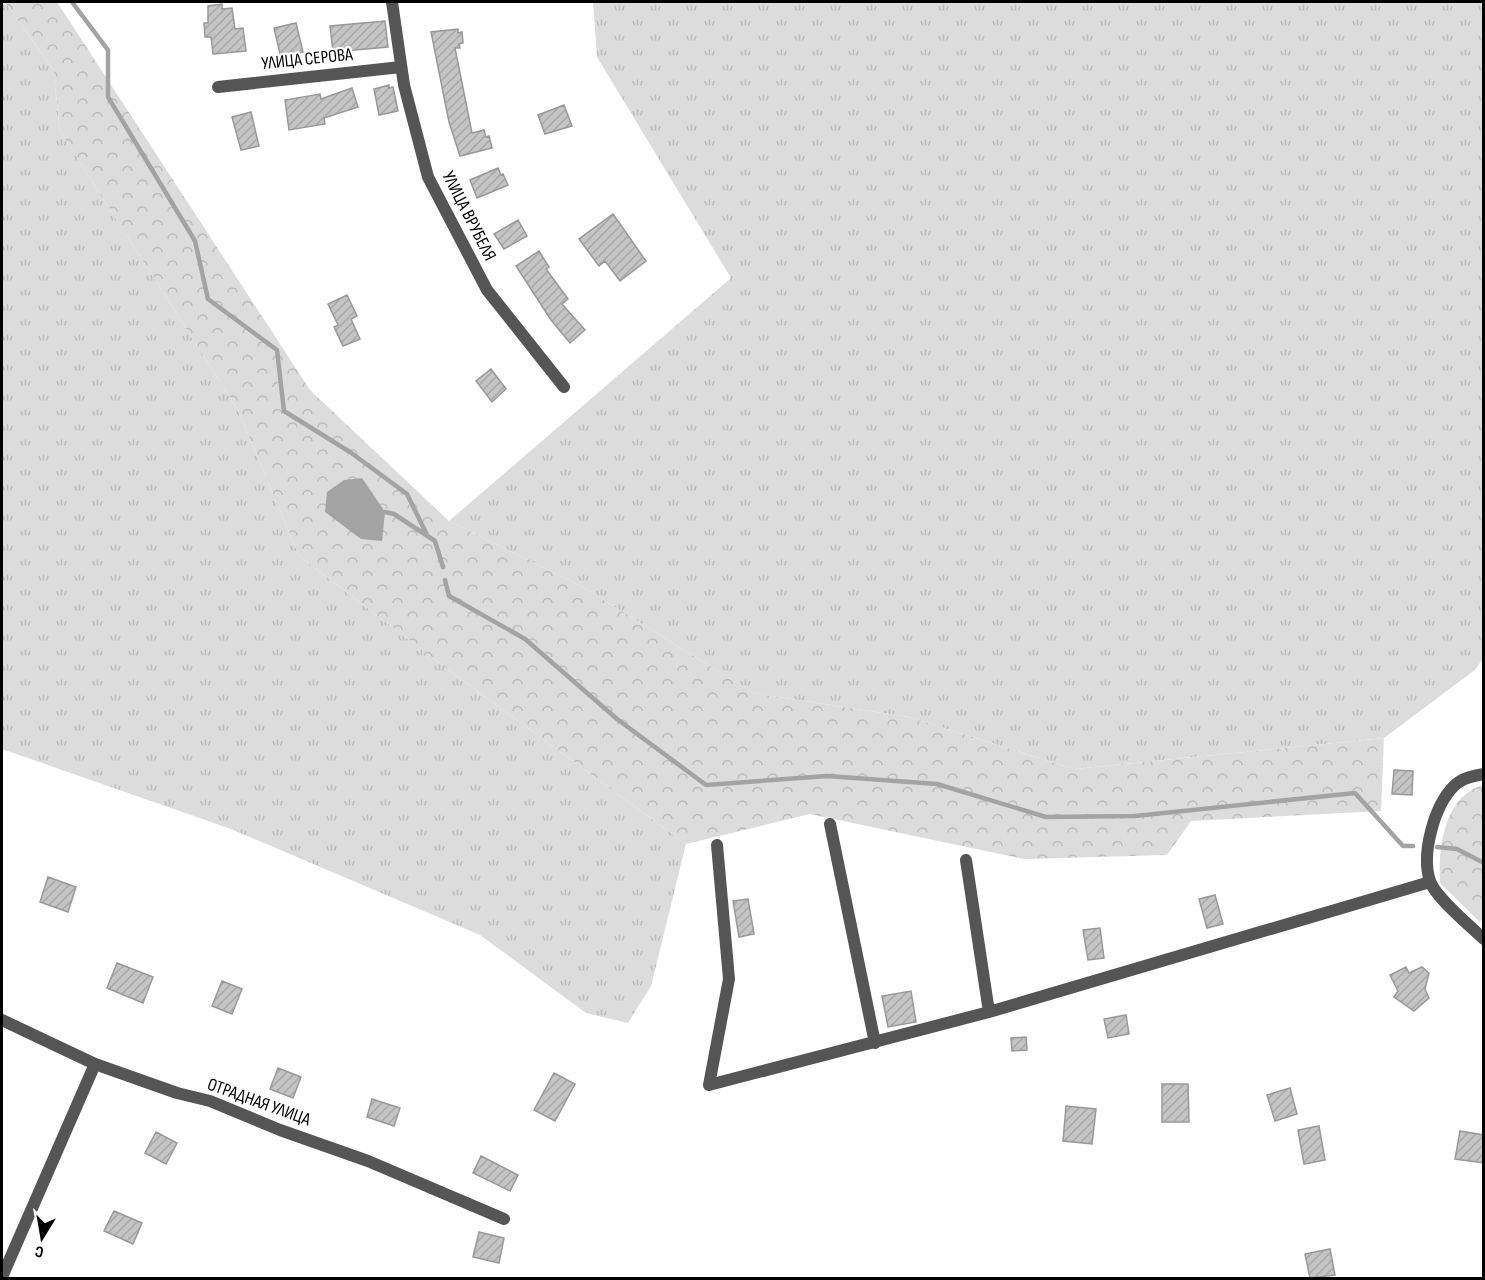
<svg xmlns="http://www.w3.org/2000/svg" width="1485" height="1280" viewBox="0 0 1485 1280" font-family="'Sofia Sans Condensed',sans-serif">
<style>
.grass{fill:url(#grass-tufts)}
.forest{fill:url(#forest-crowns)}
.water{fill:#a3a3a3}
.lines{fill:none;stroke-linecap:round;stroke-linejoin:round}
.stream{stroke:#a3a3a3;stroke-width:4.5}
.building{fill:url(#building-hatch);stroke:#999;stroke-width:1.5}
.minor{stroke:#555;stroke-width:12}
.tertiary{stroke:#555;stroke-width:12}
.labels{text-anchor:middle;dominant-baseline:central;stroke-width:4.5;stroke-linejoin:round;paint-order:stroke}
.street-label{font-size:18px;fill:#000;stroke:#fff}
</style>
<defs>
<pattern id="grass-tufts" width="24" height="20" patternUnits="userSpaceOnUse" patternTransform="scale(1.5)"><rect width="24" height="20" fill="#dcdcdc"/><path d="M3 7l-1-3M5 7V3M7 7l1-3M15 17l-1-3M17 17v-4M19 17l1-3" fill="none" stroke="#bbb"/></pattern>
<pattern id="forest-crowns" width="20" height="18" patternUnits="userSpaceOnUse" patternTransform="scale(1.5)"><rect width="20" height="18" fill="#dcdcdc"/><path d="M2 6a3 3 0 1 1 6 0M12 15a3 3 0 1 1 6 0" fill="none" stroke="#bbb"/></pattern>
<pattern id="building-hatch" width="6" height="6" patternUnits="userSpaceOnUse" patternTransform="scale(1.5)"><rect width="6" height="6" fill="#c4c4c4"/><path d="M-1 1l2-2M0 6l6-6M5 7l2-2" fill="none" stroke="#a7a7a7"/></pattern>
</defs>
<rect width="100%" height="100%" fill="#fff"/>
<path class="grass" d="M2,2H5L53,69L60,131L238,410L299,556L454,674L686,844L651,986L628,1023L586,1013L480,935L231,829L2,749Z
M593,2H1483V658L1476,669L1384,738L1074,769L909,717L753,693L581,586L449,521L731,278L597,57Z"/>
<path class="forest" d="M5,2H57L310,390L449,521L581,586L753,693L909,717L1074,769L1384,738L1381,811L1191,821L1167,855L1024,859L810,814L686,844L454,674L299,556L238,410L60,131L53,69Z
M1483,785L1484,916L1480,922L1440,883C1438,848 1444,796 1483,785Z"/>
<path class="water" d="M362,478L385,512L382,541L361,539L325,512L327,492L344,480Z"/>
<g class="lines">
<path class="stream" d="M72,2L108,50V97L195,241L208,299L277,350L284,411L350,452L407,494L427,535
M385,512L394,514L435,541L443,567
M445,580L449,596L525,639L617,719L706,785L827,776L937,784L1046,817L1135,816L1355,793L1403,846H1413
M1437,847L1457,849L1484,863"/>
</g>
<path class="building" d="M222,4V9L232,8L235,29L243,28L246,51L213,54L211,37H205L204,23H208V6Z
M385,21L388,47L333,52L330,26Z
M296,23L303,52L281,58L274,28Z
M458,29V33L462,32L463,43L459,44L460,48H455L472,133L484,130L486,137L489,136L492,148L460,156L449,122L431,32Z
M389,85V88L393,87L398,111L379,115L374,89Z
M352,88L358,107L324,118L325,124L289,130L285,100L320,94L321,99Z
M564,105L572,126L545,134L538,115Z
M251,112L259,146L241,150L232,117Z
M498,168L501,175L503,174L508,185L477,198L470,180Z
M613,214L646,261L620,281L605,261L599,266L579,239Z
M518,220L527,236L504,249L494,234Z
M539,251L549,267L546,269L568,299L562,304L585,330L570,343L551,320L516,266Z
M347,295L357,316L351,319L360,339L343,346L334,327L338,325L328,304Z
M491,369L506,389L492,402L476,381Z
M1394,770L1413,771L1412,795L1392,794Z
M48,877L76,887L68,912L40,902Z
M1215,895L1223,924L1207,928L1199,899Z
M748,899L754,934L739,937L733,901Z
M1100,928L1104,958L1088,960L1083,930Z
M117,963L153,977L143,1003L107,988Z
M1406,967L1409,973L1422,967L1429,973L1425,989L1429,998L1414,1011L1394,997L1398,991L1390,975Z
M222,981L242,989L232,1014L212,1006Z
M911,991L916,1022L888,1027L882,996Z
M1126,1015L1129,1034L1108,1038L1104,1019Z
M1026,1037L1027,1050L1012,1051L1011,1038Z
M278,1068L301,1077L293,1098L270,1089Z
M554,1073L575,1084L555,1121L534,1110Z
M1162,1084H1188L1189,1122H1162Z
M1290,1088L1297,1114L1275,1121L1267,1095Z
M372,1099L400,1108L394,1126L367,1117Z
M1066,1106L1096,1109L1092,1144L1063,1141Z
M1319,1126L1325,1160L1304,1164L1298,1130Z
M1460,1131L1484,1135V1163L1455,1159Z
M156,1132L177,1143L166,1164L145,1153Z
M481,1156L518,1175L510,1191L473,1173Z
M114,1211L142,1223L133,1244L104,1231Z
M479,1232L504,1238L499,1263L473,1257Z
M1330,1249L1335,1275L1310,1278L1305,1254Z"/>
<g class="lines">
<path class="minor" d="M392,2L404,85L428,177L487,290L564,387
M218,87L401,67
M830,824L875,1043
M717,845L729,979L709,1085L989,1012L1430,882
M966,860L989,1012
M2,1020L95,1064L177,1093L210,1101L280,1130L368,1161L504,1219
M2,1277L95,1064"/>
<path class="tertiary" d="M1484,774C1473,776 1462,778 1454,786C1434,806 1421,854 1430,881C1435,897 1471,927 1484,939"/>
</g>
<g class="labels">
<g class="street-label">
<text transform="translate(307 59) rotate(-6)">УЛИЦА СЕРОВА</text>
<text transform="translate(469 216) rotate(63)">УЛИЦА ВРУБЕЛЯ</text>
<text transform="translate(259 1102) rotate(20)">ОТРАДНАЯ УЛИЦА</text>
</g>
</g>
<rect width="1485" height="1280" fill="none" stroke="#000000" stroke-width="6"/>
<g transform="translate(42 1238) rotate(191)" stroke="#ffffff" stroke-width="4.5" paint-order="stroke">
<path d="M0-4.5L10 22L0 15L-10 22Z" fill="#000000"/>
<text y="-9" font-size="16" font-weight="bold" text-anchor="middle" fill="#000000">С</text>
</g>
</svg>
